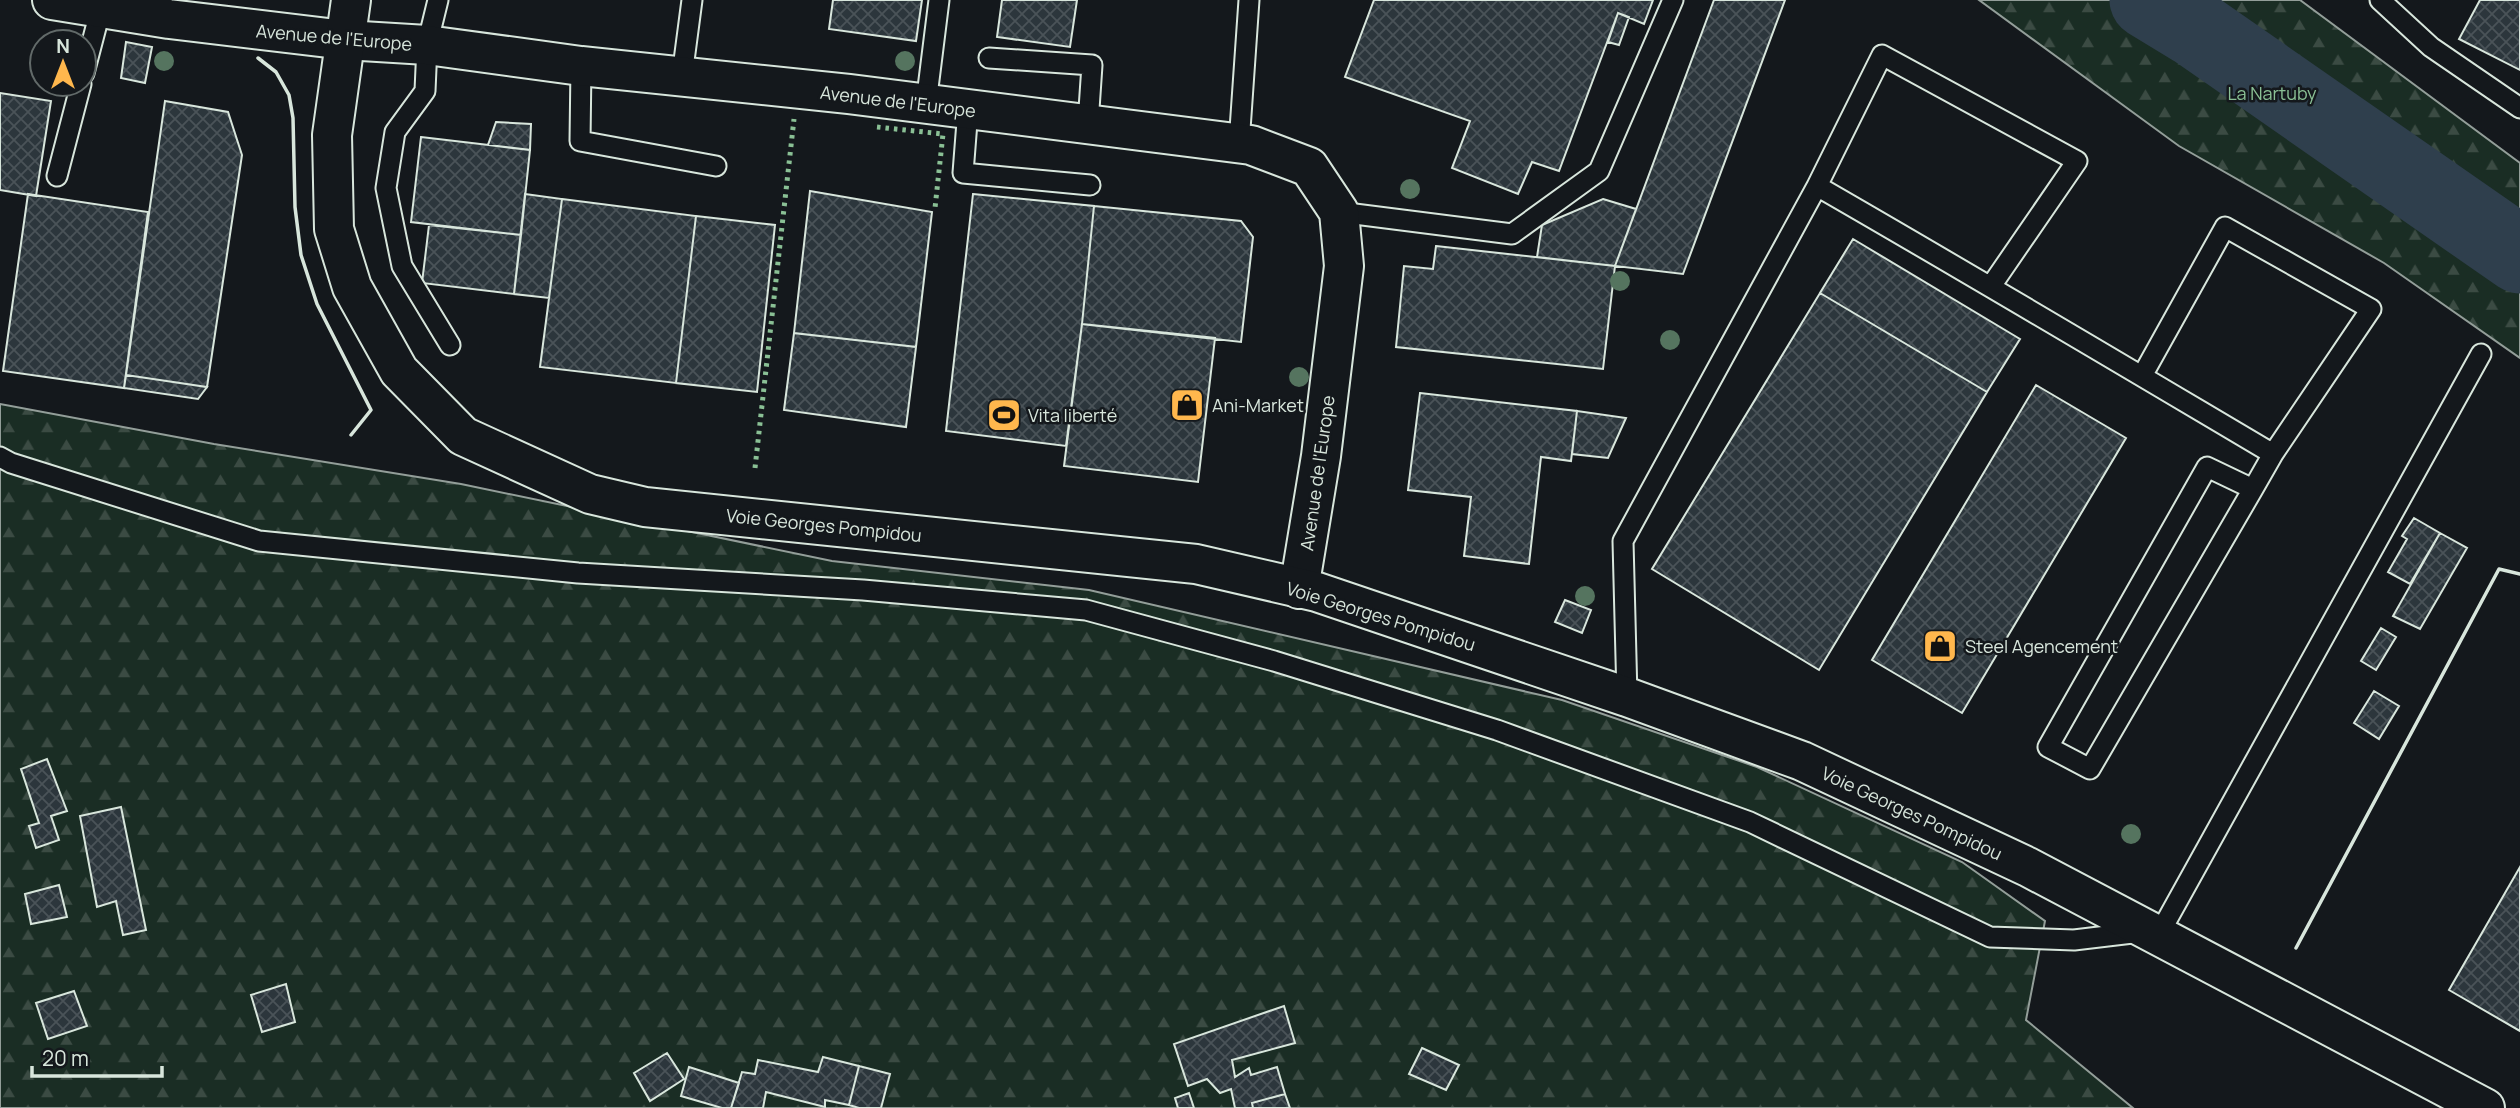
<svg xmlns="http://www.w3.org/2000/svg" width="2520" height="1108" viewBox="0 0 2520 1108" font-family="Manrope,sans-serif">
<style>
.forest{fill:url(#forest-firs);stroke:#939e99;stroke-width:2}
.lines{fill:none;stroke-linecap:round;stroke-linejoin:round}
.river{stroke:#2f3f4d;stroke-width:77}
.building{fill:url(#building-cross-hatch);stroke:#d8e6dc;stroke-width:2}
.lane-casing{stroke:#d8e6dc;stroke-width:23}
.street-casing{stroke:#d8e6dc;stroke-width:42}
.secondary-casing{stroke:#d8e6dc;stroke-width:42}
.lane{stroke:#14181c;stroke-width:19}
.street{stroke:#14181c;stroke-width:38}
.secondary{stroke:#14181c;stroke-width:38}
.hedge{stroke:#8ac095;stroke-width:5;stroke-dasharray:3.5 5;stroke-linecap:butt}
.wall{stroke:#d8e6dc;stroke-width:3.5}
.tree{fill:#55745f}
.labels{text-anchor:middle;dominant-baseline:central;stroke-width:5;stroke-linejoin:round;paint-order:stroke}
.street-label{font-size:18px;fill:#d8e6dc;stroke:#14181c}
.park-label{font-size:18px;fill:#8ac095;stroke:#14181c}
.poi-label{font-size:18px;fill:#d8e6dc;stroke:#14181c;text-anchor:start}
</style>
<defs>
<pattern id="forest-firs" width="22" height="20" patternUnits="userSpaceOnUse" patternTransform="scale(1.75)"><rect width="22" height="20" fill="#1a2d24"/><path d="M5 1l3.5 6h-7zM16 11l3.5 6h-7z" fill="#3b4b43"/></pattern>
<pattern id="building-cross-hatch" width="8" height="8" patternUnits="userSpaceOnUse" patternTransform="scale(1.75)"><rect width="8" height="8" fill="#2c363c"/><path d="M0 0l8 8M0 8l8-8" fill="none" stroke="#4a5358"/></pattern>
</defs>
<rect width="100%" height="100%" fill="#14181c"/>
<path class="forest" d="M1979,0H2300L2520,163V358L2384,263L2179,146Z
M0,404L214,444L461,484L832,561L1089,590L1562,700L1757,767L1962,862L2045,921L2026,1020L2133,1108H0Z"/>
<g class="lines">
<path class="river" d="M2148,0L2194,28L2520,255"/>
</g>
<path class="building" d="M833,0H922L916,41L829,29Z
M1002,0H1077L1070,47L997,37Z
M1374,0H1653L1644,24L1618,13L1559,171L1532,162L1518,194L1452,168L1470,121L1345,77Z
M1714,0H1785L1683,274L1615,266Z
M2480,0H2520V70L2459,39Z
M1618,13L1629,17L1619,45L1608,42Z
M126,42L152,47L145,83L121,78Z
M0,93L51,101L36,196L0,190Z
M165,101L228,112L242,155L207,387L126,375Z
M496,122L531,124L530,150L488,145Z
M421,137L530,150L521,235L411,222Z
M810,191L932,212L916,347L794,333Z
M28,194L148,212L124,388L3,371Z
M525,194L562,199L549,298L514,294Z
M973,194L1094,206L1082,324L1066,446L946,431Z
M562,199L696,216L676,383L540,367Z
M1603,199L1636,209L1615,266L1537,257L1542,225Z
M1094,206L1241,221L1253,237L1241,342L1082,324Z
M696,216L775,225L757,392L676,383Z
M429,225L521,235L514,294L422,283Z
M1853,239L2020,339L1987,392L1820,293Z
M1436,246L1615,266L1603,369L1396,347L1404,266L1433,269Z
M1820,293L1987,392L1819,670L1652,569Z
M1082,324L1215,338L1198,482L1064,466Z
M794,333L916,347L906,427L784,410Z
M126,375L207,387L198,399L124,388Z
M2036,385L2126,438L1962,713L1872,660Z
M1420,393L1577,411L1571,461L1541,457L1529,564L1464,556L1471,497L1408,490Z
M1577,411L1626,418L1608,458L1572,454Z
M2414,518L2440,533L2410,584L2388,572L2407,539L2402,536Z
M2440,533L2467,548L2420,629L2393,616Z
M1565,600L1591,610L1582,633L1555,622Z
M2381,628L2396,637L2376,670L2361,661Z
M2374,691L2399,706L2379,739L2354,723Z
M47,759L67,811L51,816L59,840L36,848L29,826L39,823L21,769Z
M121,807L146,930L123,935L116,901L97,907L80,816Z
M2520,867V1031L2449,990Z
M59,885L67,917L31,924L25,894Z
M286,984L295,1022L262,1032L251,995Z
M74,991L87,1026L48,1039L36,1003Z
M1284,1006L1295,1043L1232,1060L1235,1077L1249,1068L1251,1075L1277,1067L1285,1094L1252,1103L1253,1108H1235L1231,1089L1220,1093L1207,1079L1188,1086L1174,1044Z
M1422,1048L1459,1065L1446,1090L1409,1074Z
M667,1053L684,1079L650,1101L634,1073Z
M823,1057L859,1066L849,1105L825,1100V1107L766,1092L763,1108H731L742,1072L755,1074L758,1060L818,1072Z
M859,1066L890,1074L881,1108H859L849,1105Z
M689,1067L739,1083L731,1108H722L681,1096Z
M1189,1093L1194,1108H1178L1175,1098Z
M1285,1094L1290,1108H1253L1252,1103Z"/>
<g class="lines">
<g class="lane-casing">
<path id="lane" d="M438,0L427,45L425,91L395,132L386,188L402,266L450,345
M2380,0L2431,47L2520,108
M989,58L1092,65L1088,124
M581,66L580,141L716,166
M84,73L101,8
M682,76L692,0
M926,104L939,0
M968,109L963,173L1090,185
M1239,144L1249,0
M57,176L81,84
M1817,186L1882,55L2077,161L1991,286
M1339,212L1512,234L1599,171L1673,0
M0,457L11,463L259,541L578,573L863,590L1086,610L1274,661L1497,730L1750,822L1990,937L2074,940L2141,932
M2253,489L2207,467L2048,747L2090,769L2253,489L2273,454
M1627,697L1623,541L1817,186C1970,274 2121,364 2273,454L2371,309L2225,227L2142,376
M2158,936L2481,354"/>
</g>
<g class="street-casing">
<path id="street" d="M52,0L169,19L345,40L427,45L581,66L849,94L1251,145L1309,167L1339,212L1344,266L1321,456L1299,589"/>
</g>
<g class="secondary-casing">
<path id="secondary" d="M351,0L332,135L334,229L352,287L399,371L463,436L590,494L645,507L1196,564L1317,592L1627,697L1802,761L2028,867L2485,1108"/>
</g>
<use href="#lane" class="lane"/>
<use href="#street" class="street"/>
<use href="#secondary" class="secondary"/>
<path class="hedge" d="M877,127L943,134L935,208
M755,468L794,119"/>
<path class="wall" d="M258,58L276,72L289,95L293,118L295,207L301,255L317,304L371,410L351,435
M2296,948L2499,569L2520,574"/>
</g>
<g class="tree">
<circle cx="164" cy="61" r="10"/>
<circle cx="905" cy="61" r="10"/>
<circle cx="1410" cy="189" r="10"/>
<circle cx="1620" cy="281" r="10"/>
<circle cx="1670" cy="340" r="10"/>
<circle cx="1299" cy="377" r="10"/>
<circle cx="1585" cy="596" r="10"/>
<circle cx="2131" cy="834" r="10"/>
</g>
<defs>
<g id="shop-square" transform="scale(1.75)"><rect x="-9" y="-9" width="18" height="18" rx="4" fill="#ffb74d" stroke="#14181c"/><path d="M-5-2.5h2.3a2.7 3.5 0 0 1 5.4 0H5L5.5 6h-11ZM-1.5-2.5h3a1.5 2.3 0 0 0-3 0Z" fill="#111"/></g>
<g id="stadium-square" transform="scale(1.75)"><rect x="-9" y="-9" width="18" height="18" rx="4" fill="#ffb74d" stroke="#14181c"/><path d="M0-5a6.5 5 0 1 0 0 10a6.5 5 0 1 0 0-10ZM-3.5-1.8h7v3.6h-7Z" fill="#111"/></g>
</defs>
<g fill-rule="evenodd">
<use href="#shop-square" x="1187" y="405"/>
<use href="#stadium-square" x="1004" y="415"/>
<use href="#shop-square" x="1940" y="646"/>
</g>
<g class="labels">
<g class="street-label">
<text transform="translate(334 37) rotate(5)">Avenue de l'Europe</text>
<text transform="translate(898 101) rotate(7)">Avenue de l'Europe</text>
<text transform="translate(1317 473) rotate(-82)">Avenue de l'Europe</text>
<text transform="translate(824 525) rotate(6)">Voie Georges Pompidou</text>
<text transform="translate(1381 616) rotate(17)">Voie Georges Pompidou</text>
<text transform="translate(1912 813) rotate(25)">Voie Georges Pompidou</text>
</g>
<g class="park-label">
<text x="2272" y="93">La Nartuby</text>
</g>
<g class="poi-label">
<text x="1212" y="405">Ani-Market</text>
<text x="1028" y="415">Vita liberté</text>
<text x="1965" y="646">Steel Agencement</text>
</g>
</g>
<g transform="translate(63 63)"><circle r="33" fill="#14181c" stroke="#626a69" stroke-width="2"/>
<path d="M0-5L12 26L0 18L-12 26Z" fill="#ffb74d"/>
<text y="-10" font-size="19" font-weight="bold" text-anchor="middle" fill="#d8e6dc">N</text>
</g>
<path d="M32 1066v10h130v-10" fill="none" stroke="#d8e6dc" stroke-width="3.5"/>
<text x="42" y="1066" font-size="21" fill="#d8e6dc" stroke="#14181c" stroke-width="5" paint-order="stroke">20 m</text>
</svg>
